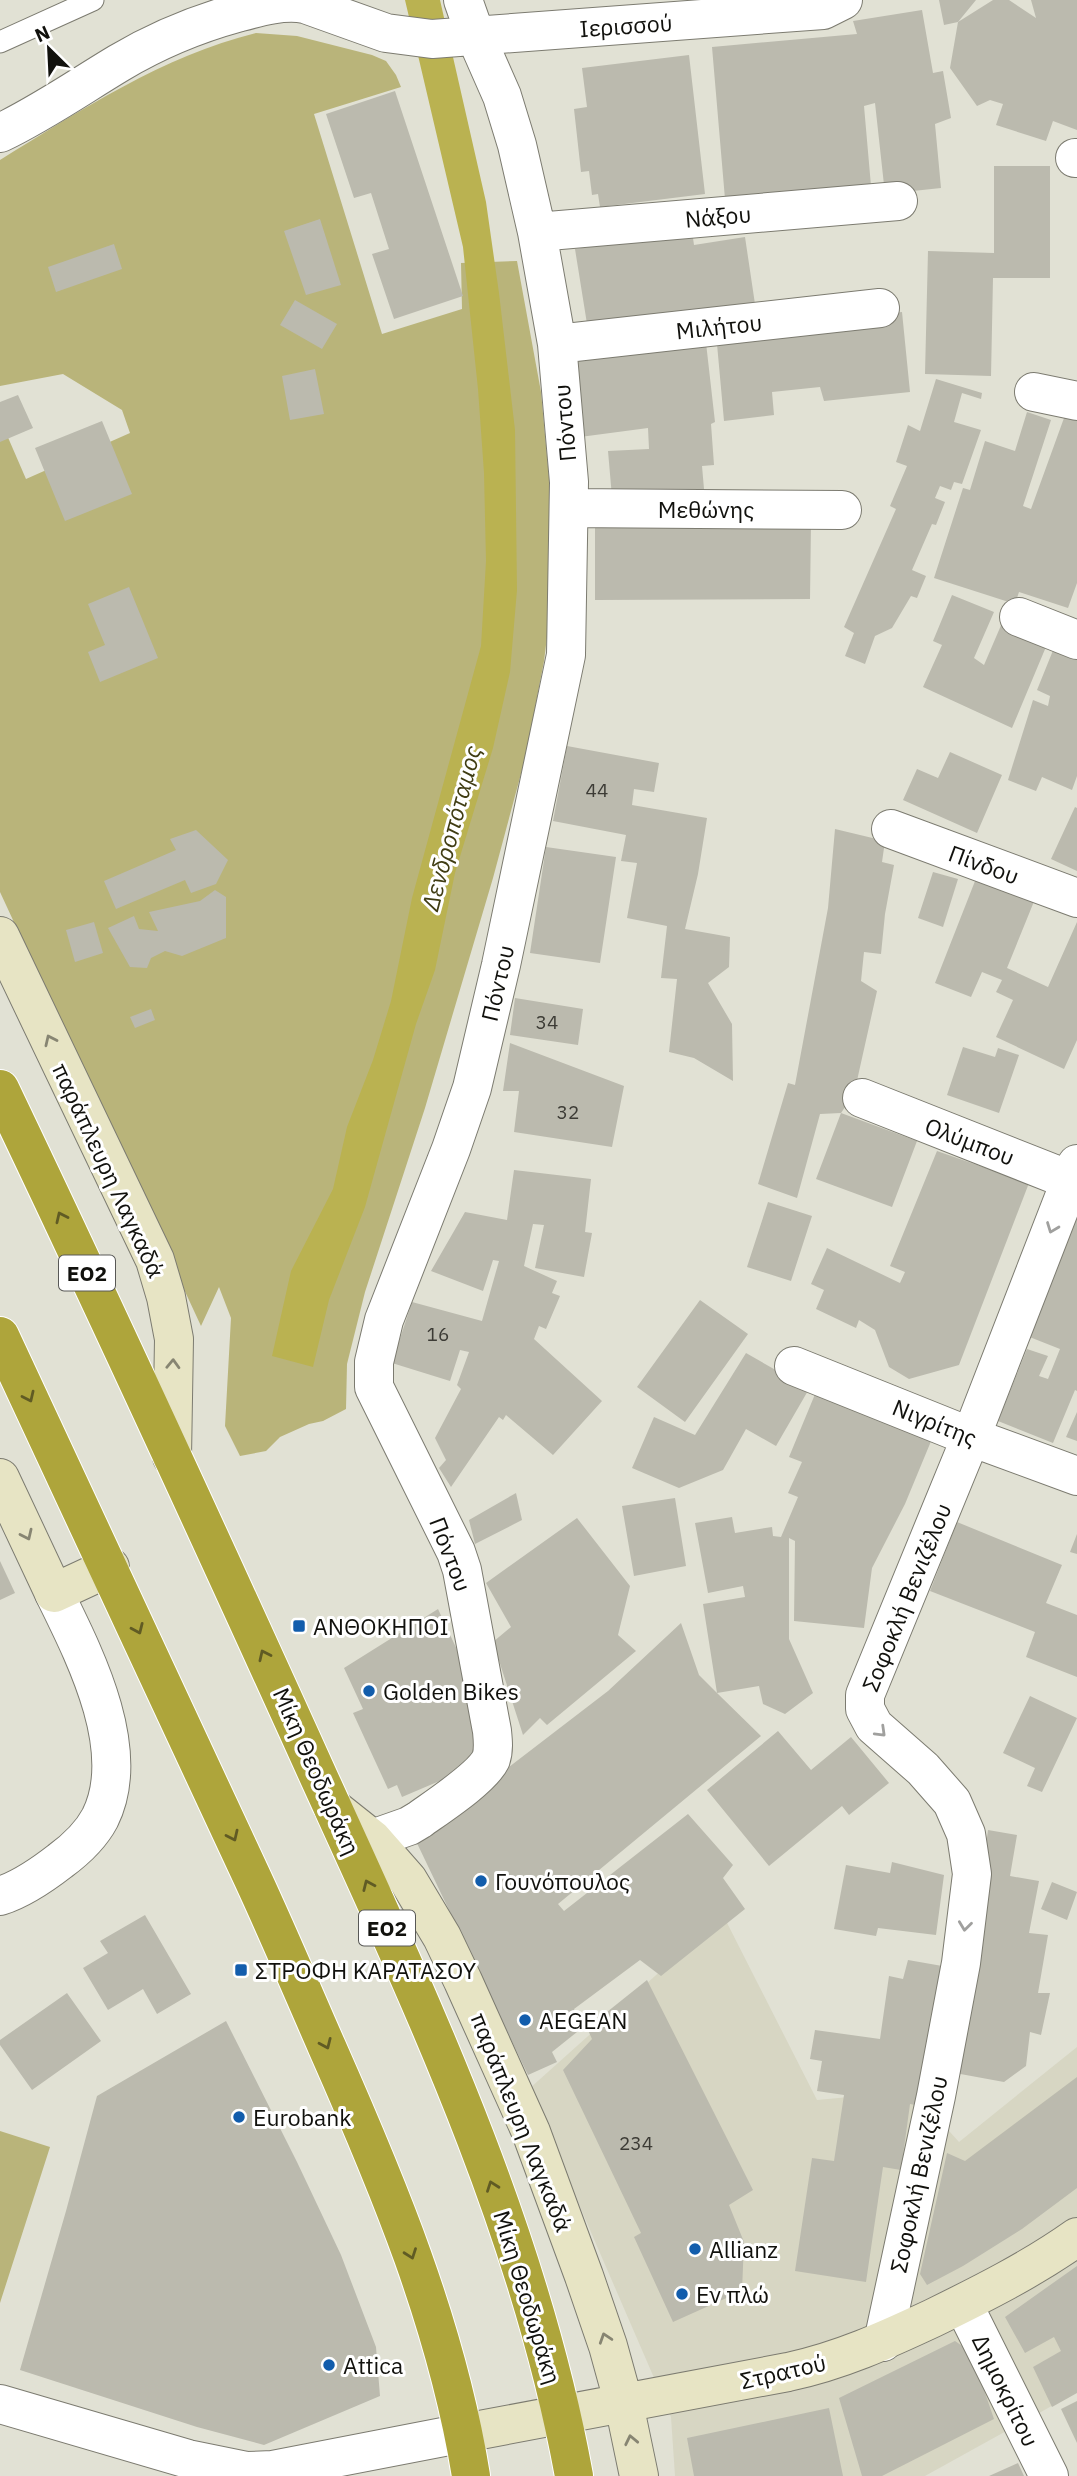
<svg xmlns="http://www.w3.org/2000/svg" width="1077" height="2476" viewBox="0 0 1077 2476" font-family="'IBM Plex Sans',sans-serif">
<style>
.built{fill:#d7d6c3}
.green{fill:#b9b47a}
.water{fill:#bab251}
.building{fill:#bbbaae}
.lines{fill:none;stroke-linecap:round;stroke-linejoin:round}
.lane-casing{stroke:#7c7b70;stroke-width:23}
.street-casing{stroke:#7c7b70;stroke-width:40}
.secondary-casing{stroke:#7c7b70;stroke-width:40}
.highway-casing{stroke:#fff;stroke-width:40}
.lane{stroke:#fff;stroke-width:21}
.street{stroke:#fff;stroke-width:38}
.secondary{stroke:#e7e4c4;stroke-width:38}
.highway{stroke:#aea53b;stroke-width:38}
.oneway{stroke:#878572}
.oneway2{stroke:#605b24}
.oneway3{stroke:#a0a09e}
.poi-dot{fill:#125dac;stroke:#fff;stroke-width:2.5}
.labels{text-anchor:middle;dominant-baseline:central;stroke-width:6;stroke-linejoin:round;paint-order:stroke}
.number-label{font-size:19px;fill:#3c3b35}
.shield{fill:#fff;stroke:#585856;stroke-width:2}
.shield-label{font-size:21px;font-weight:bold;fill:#11110d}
.street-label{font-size:23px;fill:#11110d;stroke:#fff}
.poi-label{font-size:23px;fill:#11110d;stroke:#fff;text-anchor:start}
.water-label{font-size:24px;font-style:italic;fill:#403d13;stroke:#fff}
</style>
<rect width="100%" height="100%" fill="#e1e1d4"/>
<path class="built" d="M723,1915L817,2100L913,2091L959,2142L1077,2047V2392L925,2476H675L671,2417L529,2089Z"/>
<path class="green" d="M256,33L297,36L372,55L386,61L396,75L401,87L314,114L382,334L462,309L461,263L517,261L541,392L551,499L548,629L544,661L526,755L493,878L425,1108L365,1292L347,1364L346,1409L323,1421L309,1424L280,1437L266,1451L240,1456L225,1426L231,1318L219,1287L201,1326L0,892V419L26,479L130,433L122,410L63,374L0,386V160C81,110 163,56 256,33Z
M0,2131L50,2147L0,2303Z"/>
<path class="water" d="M405,0H440L486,202L499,293L515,430L517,590L510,672L493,748L455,873L435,970L416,1024L365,1207L329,1300L313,1367L272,1356L291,1271L333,1189L347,1127L373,1060L391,1001L412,898L481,646L486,561L484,473L478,389L463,247Z"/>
<path class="building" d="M939,0H976L958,22L993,0H1009L1036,18L1031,0H1077V130L1053,121L1046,141L996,125L1003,104L990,100L977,106L950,68L958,22L944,25Z
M922,10L933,73L943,71L951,118L935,124L941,188L885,194L875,103L864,106L871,186L725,199L712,47L857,34L853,21Z
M689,55L705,194L600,207L598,194L592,195L589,171L581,172L574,109L587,107L582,68Z
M395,91L463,296L394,319L372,254L389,249L371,193L354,198L326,114Z
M994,166H1050V278H993L991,376L925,374L928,251L994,253Z
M320,219L341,285L306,295L284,231Z
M692,231L694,245L745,237L755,304L588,330L575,249Z
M114,244L122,269L56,292L48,267Z
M295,300L337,324L322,349L280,325Z
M902,312L910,392L824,401L820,387L772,392L774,415L724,421L716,333Z
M705,334L715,422L711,424L714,465L702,466L704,489L612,497L608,451L649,449L648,428L580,437L571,349Z
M315,369L324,414L290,420L282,376Z
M936,379L982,393L981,399L962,393L954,422L981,430L962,484L954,482L951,490L940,486L935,498L945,502L936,525L932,524L912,570L926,576L917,598L911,596L892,628L875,636L865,664L845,656L854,633L844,627L896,509L890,506L907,466L896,462L908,425L920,431Z
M18,395L33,428L0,442V402Z
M1068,407L1077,409V583L1068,608L1019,592L1015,604L934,578L963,488L970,490L985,441L1015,451L1027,412L1051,420L1023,506L1031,509Z
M102,421L132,494L65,521L35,448Z
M811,523L810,599L595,600V524Z
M129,587L158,658L100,682L88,652L105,645L88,604Z
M952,595L994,612L974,658L984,665L1002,623L1048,642L1012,728L923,687L942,645L933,641Z
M1056,643L1077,652V776L1072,790L1042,777L1036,791L1008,780L1033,700L1048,706L1050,696L1037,690Z
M567,746L659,763L654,792L634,789L632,805L707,818L698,874L685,929L730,937L729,967L708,983L732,1024L733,1081L694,1058L669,1052L677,979L661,978L667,926L627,918L637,863L621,861L626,835L553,821Z
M950,752L1002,775L977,833L903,800L917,769L938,778Z
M1075,807L1077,808V871L1051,859Z
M835,829L885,841L882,862L894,865L885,914L881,954L864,952L861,981L877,991L854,1094L841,1113L917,1141L892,1207L816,1179L841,1113L820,1114L797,1198L758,1184L788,1083L795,1085L828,908Z
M196,830L228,860L216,884L191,893L185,880L116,909L104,881L176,850L170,839Z
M546,847L616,857L600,963L530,953Z
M933,872L958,879L943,927L918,918Z
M977,876L1035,899L1007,968L1048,987L1077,922V1040L1064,1069L996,1037L1013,1000L996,992L1002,980L982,972L971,997L935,983Z
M215,890L226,897V938L182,956L165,951L151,958L147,968L130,967L108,928L134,916L139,929L158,931L149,912L200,901Z
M94,922L103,953L75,962L66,930Z
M515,998L583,1009L578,1045L510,1035Z
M151,1009L155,1020L135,1028L130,1017Z
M510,1043L624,1086L612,1147L514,1132L519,1091H503Z
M963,1047L995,1057L998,1048L1019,1055L999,1113L947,1095Z
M937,1151L1029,1183L959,1365L909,1379L889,1367L875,1330L859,1320L856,1328L816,1309L824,1290L811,1284L827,1248L900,1283L905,1272L890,1266Z
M514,1170L591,1179L585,1232L592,1233L584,1277L535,1268L544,1225L533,1224L524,1266L557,1281L552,1293L560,1296L546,1329L539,1326L534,1339L602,1401L553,1455L506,1415L503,1420L499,1417L451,1487L439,1468L446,1460L435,1438L461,1389L457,1385L469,1352L460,1350L450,1381L392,1363L412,1302L482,1321L499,1261L493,1260L483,1291L431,1271L465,1212L507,1220Z
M768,1202L812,1216L791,1281L747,1267Z
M1077,1216V1391L1075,1390L1053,1443L998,1421L1027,1349L1048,1356L1039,1376L1048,1379L1060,1349L1027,1336Z
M700,1300L748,1334L685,1422L637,1387Z
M746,1353L809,1389L776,1446L746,1429L723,1470L679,1488L632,1468L654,1417L695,1435Z
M818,1387L934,1434L905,1504L872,1568L864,1628L794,1621L795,1541L789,1538V1639L813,1693L785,1714L763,1704L759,1686L717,1693L761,1736L558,1904L564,1911L688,1814L733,1865L723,1878L745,1909L661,1976L640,1960L574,2009L582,2028L552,2052L557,2062L528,2075L415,1839L608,1691L681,1623L699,1675L717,1693L703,1604L745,1597L743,1586L708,1593L695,1523L732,1517L735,1533L772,1527L773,1536L781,1537L798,1497L788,1493L802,1462L789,1457Z
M1077,1412V1441L1066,1437Z
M516,1493L522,1520L475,1544L469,1520Z
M675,1498L686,1566L634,1576L622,1506Z
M577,1518L630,1586L618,1635L636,1651L547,1725L540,1718L523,1735L493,1642L511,1627L486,1583Z
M957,1522L1062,1565L1046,1603L1077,1615V1677L1026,1657L1035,1632L930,1591Z
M1077,1534V1554L1070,1552Z
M0,1561L15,1593L0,1600Z
M438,1609L466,1669L477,1765L402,1797L397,1785L388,1789L353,1713L363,1709L344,1668Z
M1030,1696L1077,1718L1042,1792L1027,1786L1035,1768L1003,1753Z
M778,1731L811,1770L851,1737L889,1783L849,1815L842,1806L769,1866L707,1790Z
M988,1830L1017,1835L1010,1876L1039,1881L1029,1933L1048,1935L1038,1993H1050L1041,2035L1030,2032L1026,2066L1004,2082L955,2073Z
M892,1862L944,1875L936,1935L878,1928L876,1936L834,1929L846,1865L890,1873Z
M1052,1882L1077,1892L1067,1920L1041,1909Z
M145,1915L191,1994L157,2014L143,1989L108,2010L83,1968L108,1953L100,1941Z
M908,1960L948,1967L921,2106L910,2104L901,2170L883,2167L866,2282L795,2271L812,2158L834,2161L844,2095L817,2091L822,2061L810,2059L815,2030L880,2039L889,1976L903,1979Z
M647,1980L753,2190L729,2205L744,2242L742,2291L673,2322L634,2237L641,2233L563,2070L592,2039L587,2028Z
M67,1993L101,2041L32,2090L0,2045V2040Z
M226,2021L297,2162L341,2255L376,2347L380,2396L264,2445L197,2427L20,2370L66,2211L97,2096Z
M1077,2077V2188L1022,2229L963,2266L927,2285L920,2274L947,2153L965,2161Z
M1077,2266V2393L1052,2407L1033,2367L1061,2351L1054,2337L1025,2353L1005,2317Z
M955,2341L971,2352L994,2419L882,2476H862L839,2398Z
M1077,2401V2443L1061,2409Z
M829,2408L843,2476H694L687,2438Z
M1018,2463L1024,2476H989Z"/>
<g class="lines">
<g class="lane-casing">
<path id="lane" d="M0,42L93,0"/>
</g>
<g class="street-casing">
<path id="street" d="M0,133C42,113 79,87 119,63C156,41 197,24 237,13C259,7 283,0 305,4L386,33L432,39L823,10L843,0
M1075,158H1077
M537,232L898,201
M557,344L880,308
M1034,392L1077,401
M569,508L842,510
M1019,617L1077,640
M891,829L1077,898
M862,1098L1077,1183
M794,1366L971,1437L1077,1476
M372,1839L409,1826L419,1820C437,1807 482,1778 491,1759C494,1750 493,1741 492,1731L462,1570L456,1552L374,1387V1362L384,1320L451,1149L472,1088L501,965L566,655L569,482L557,344L537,232L517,145L502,96L476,37L463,0
M0,1896C22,1889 42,1875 60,1861C75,1850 91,1835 100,1818C134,1750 84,1654 54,1593
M963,2304L1049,2476
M883,2342L936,2096L961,1963L972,1874L966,1834L952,1802L923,1769L874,1726L865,1709V1695L971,1437L1077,1164
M0,2404L188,2459L247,2471L273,2470L464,2433"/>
</g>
<g class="secondary-casing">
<path id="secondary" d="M0,936L155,1260L166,1297L174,1339L172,1457
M0,1478L54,1593L110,1567
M333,1808L372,1839L408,1880L442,1937L463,1981L531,2132L584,2276L608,2346L624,2404L639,2476
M464,2433L788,2372C840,2361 886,2340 933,2318C982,2294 1032,2269 1077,2237"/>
</g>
<g class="highway-casing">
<path id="highway" d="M0,1089C110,1319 216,1550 321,1782C423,2006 530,2233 574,2476
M0,1336C85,1515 168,1696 252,1877C278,1933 302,1990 327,2047C388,2185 447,2326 471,2476"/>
</g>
<use href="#lane" class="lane"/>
<use href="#street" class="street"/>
<use href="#secondary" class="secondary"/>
<use href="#highway" class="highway"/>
</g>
<defs><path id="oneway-chevron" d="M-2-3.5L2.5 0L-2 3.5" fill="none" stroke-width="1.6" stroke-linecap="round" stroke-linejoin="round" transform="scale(1.75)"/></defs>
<g class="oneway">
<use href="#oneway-chevron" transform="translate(50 1040) rotate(-115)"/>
<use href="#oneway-chevron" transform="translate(173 1364) rotate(-88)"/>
<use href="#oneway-chevron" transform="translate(27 1535) rotate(65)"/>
<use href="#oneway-chevron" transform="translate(605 2338) rotate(-108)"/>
<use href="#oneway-chevron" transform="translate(631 2440) rotate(-102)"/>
</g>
<g class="oneway2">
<use href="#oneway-chevron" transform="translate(61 1217) rotate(-115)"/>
<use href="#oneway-chevron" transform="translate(29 1397) rotate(65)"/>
<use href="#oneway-chevron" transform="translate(138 1629) rotate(66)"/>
<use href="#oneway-chevron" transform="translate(264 1655) rotate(-115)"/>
<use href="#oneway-chevron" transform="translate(233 1836) rotate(65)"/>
<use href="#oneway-chevron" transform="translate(368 1885) rotate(-114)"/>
<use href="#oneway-chevron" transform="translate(326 2044) rotate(66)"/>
<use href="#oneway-chevron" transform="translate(492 2186) rotate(-110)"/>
<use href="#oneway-chevron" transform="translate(411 2254) rotate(70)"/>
</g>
<g class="oneway3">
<use href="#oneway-chevron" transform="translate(1052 1228) rotate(111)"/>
<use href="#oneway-chevron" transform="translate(881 1732) rotate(44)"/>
<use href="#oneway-chevron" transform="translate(965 1926) rotate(97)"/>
</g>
<g class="poi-dot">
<rect x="292" y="1619" width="14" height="14" rx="3.5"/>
<circle cx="369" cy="1691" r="7"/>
<circle cx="481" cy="1881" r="7"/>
<rect x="234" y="1963" width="14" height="14" rx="3.5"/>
<circle cx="525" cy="2020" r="7"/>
<circle cx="239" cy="2117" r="7"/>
<circle cx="695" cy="2249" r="7"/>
<circle cx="682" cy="2294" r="7"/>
<circle cx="329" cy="2365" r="7"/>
</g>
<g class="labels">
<g class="number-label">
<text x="597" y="790">44</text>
<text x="547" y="1022">34</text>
<text x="568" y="1112">32</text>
<text x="438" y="1334">16</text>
<text x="636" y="2143">234</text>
</g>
<g class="shield">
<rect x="59" y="1255.5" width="56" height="35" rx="5"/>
<rect x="359" y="1910.5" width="56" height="35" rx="5"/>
</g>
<g class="shield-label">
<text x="87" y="1273">ΕΟ2</text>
<text x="387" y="1928">ΕΟ2</text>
</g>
<g class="street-label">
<text transform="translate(626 25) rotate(-4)">Ιερισσού</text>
<text transform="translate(718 216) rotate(-5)">Νάξου</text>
<text transform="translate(719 326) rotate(-6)">Μιλήτου</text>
<text transform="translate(564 423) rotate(-95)">Πόντου</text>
<text x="706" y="509">Μεθώνης</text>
<text transform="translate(984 864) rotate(20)">Πίνδου</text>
<text transform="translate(497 983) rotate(-77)">Πόντου</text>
<text transform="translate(970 1141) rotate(21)">Ολύμπου</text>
<text transform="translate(109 1170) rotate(65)">παράπλευρη Λαγκαδά</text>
<text transform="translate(935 1422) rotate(22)">Νιγρίτης</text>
<text transform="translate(451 1554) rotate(69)">Πόντου</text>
<text transform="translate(906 1597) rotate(-68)">Σοφοκλή Βενιζέλου</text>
<text transform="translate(317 1771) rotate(66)">Μίκη Θεοδωράκη</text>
<text transform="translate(522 2122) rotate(68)">παράπλευρη Λαγκαδά</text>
<text transform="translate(918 2174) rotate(-78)">Σοφοκλή Βενιζέλου</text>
<text transform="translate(528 2297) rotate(73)">Μίκη Θεοδωράκη</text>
<text transform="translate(783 2371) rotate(-13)">Στρατού</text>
<text transform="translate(1006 2390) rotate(64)">Δημοκρίτου</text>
</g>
<g class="poi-label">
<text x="313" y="1626">ΑΝΘΟΚΗΠΟΙ</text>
<text x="383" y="1691">Golden Bikes</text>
<text x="495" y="1881">Γουνόπουλος</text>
<text x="255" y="1970">ΣΤΡΟΦΗ ΚΑΡΑΤΑΣΟΥ</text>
<text x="539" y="2020">AEGEAN</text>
<text x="253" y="2117">Eurobank</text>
<text x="709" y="2249">Allianz</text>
<text x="696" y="2294">Εν πλώ</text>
<text x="343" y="2365">Attica</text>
</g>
<g class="water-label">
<text transform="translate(451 828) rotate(-75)">Δενδροπόταμος</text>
</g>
</g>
<g transform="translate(49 49) rotate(336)" stroke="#ffffff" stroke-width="5" paint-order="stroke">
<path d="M0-5L12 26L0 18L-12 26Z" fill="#11110d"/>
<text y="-10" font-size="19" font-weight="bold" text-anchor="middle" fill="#11110d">N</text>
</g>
</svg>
